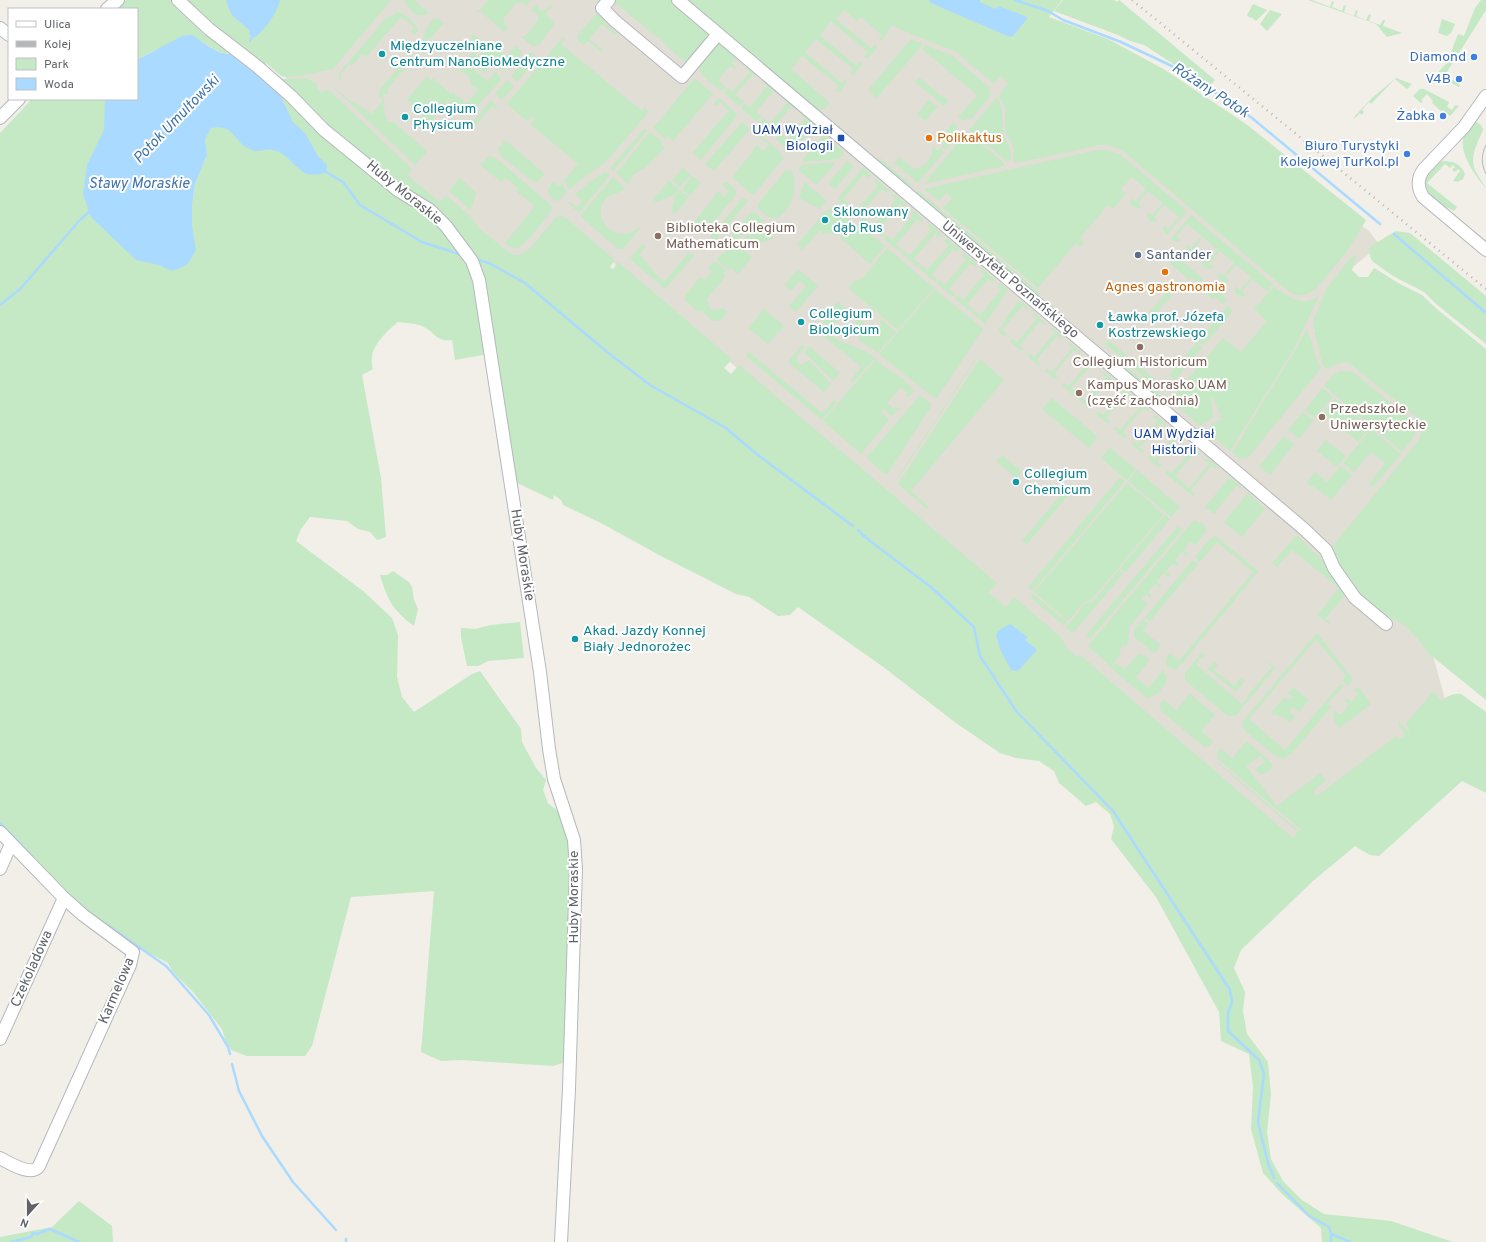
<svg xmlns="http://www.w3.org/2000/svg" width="1486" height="1242" viewBox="0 0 1486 1242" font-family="Overpass,sans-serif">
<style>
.education{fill:#e1ded6}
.green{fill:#c5e8c5;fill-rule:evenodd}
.water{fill:#aadaff}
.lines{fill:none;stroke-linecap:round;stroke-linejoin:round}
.stream{stroke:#aadaff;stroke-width:2.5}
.minor-casing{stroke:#b5b8bc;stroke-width:14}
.minor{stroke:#fff;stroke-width:12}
.tram{stroke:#b6b7b8;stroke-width:1}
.rail{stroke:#b6b7b8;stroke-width:2.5;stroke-dasharray:1 5;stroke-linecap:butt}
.culture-dot{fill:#0f9aa8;stroke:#fff;stroke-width:1.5}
.shop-dot{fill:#3f7fe0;stroke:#fff;stroke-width:1.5}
.transit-dot{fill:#1a4fb4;stroke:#fff;stroke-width:1.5}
.food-dot{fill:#e8710a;stroke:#fff;stroke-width:1.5}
.education-dot{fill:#8d6e63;stroke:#fff;stroke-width:1.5}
.service-dot{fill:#5c6f8a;stroke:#fff;stroke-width:1.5}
.labels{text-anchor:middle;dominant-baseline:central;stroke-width:4;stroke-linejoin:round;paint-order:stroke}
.culture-label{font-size:14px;fill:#0d838f;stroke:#fff;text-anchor:start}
.shop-label{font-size:14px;fill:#366cbe;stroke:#fff;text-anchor:end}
.transit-label{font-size:14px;fill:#164399;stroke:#fff;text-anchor:end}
.food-label{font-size:14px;fill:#c56008;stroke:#fff;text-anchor:start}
.street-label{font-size:14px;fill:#5f6368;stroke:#fff}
.education-label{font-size:14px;fill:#785e54;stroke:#fff;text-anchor:start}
.service-label{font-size:14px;fill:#4e5e75;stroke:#fff;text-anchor:start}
.water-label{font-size:15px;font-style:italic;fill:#4174aa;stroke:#fff}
</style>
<rect width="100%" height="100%" fill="#f1efe8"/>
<path class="education" d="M215,0H997L1244,138L1369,231L1380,245L1349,270L1313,330L1469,457L1430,645L1447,706L1237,894L858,471L563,220L522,265L494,246L294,85L263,57Z"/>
<path class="green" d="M126,0H226L229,11L278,0H391L333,69L304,75L286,77L281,76L266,63L265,65L283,79L307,78L319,86L317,88L322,93L325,90L330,91L412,169L407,175L440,202L446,195L471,217L479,228L507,251L514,255H519L529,249L556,217L560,216L565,217L615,260L610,267L613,269L618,262L732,359L724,368L731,374L739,365L997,583L988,593L990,594L1006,607L1014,597L1062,638L1065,646L1077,657L1080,655L1293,838L1298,832L1220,765L1218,762L1299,831L1301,830L1217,758V753L1220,748L1232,758L1247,741L1272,763V768L1265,774H1260L1255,769L1265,762L1260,756L1246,766L1277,806L1320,773L1326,781L1313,791L1317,796L1396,736L1399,739L1405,735L1399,725V721L1408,732L1410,731L1406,725L1407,722L1432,693L1434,692L1441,701C1447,696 1454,693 1461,694L1486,712V793L1462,781L1379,856L1370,855L1355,846L1313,881L1241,950L1234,968L1245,992L1243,1011L1247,1034L1268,1062L1271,1094L1267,1132L1271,1159L1283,1181L1302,1200L1324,1214L1391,1221L1453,1242H1322L1321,1228L1282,1194L1263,1173L1251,1129L1253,1087L1249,1054L1221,1041L1219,1012L1156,897L1111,839L1114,826L1110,814L1096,802L1086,806L1059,783L1054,771L1039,761L1016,758L1000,753L956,723L882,666L798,607L790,615L778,616L749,597L736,594L661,556L599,522L563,505L561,500L554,495L553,500L515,482L488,354L455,360L452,340C436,342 436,333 424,327C417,323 406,323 398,322C389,329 373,344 372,357C371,361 372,365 373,369L362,375L381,478L386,537L377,540L370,532L358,529L347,521L310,517L301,529L296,541L363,591L392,618L398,635L397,677L402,697L414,712L472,674L480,671L521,729L522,742L536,768L546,780L543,790L548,803L564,816L572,833L568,854L577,866L570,1055L563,1063L553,1066L462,1060L441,1061L421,1052L434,891L351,897L312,1046L305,1056H247L231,1050L225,1039L222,1029L193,992L172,971L168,963L143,950L135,949L84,910L32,861L0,825V133L32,99H137L157,49L137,60V9H118ZM201,41C213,49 222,55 236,54L205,139L207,155L195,184L192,206Z
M405,0H414L429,13C418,19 408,12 405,0Z
M488,0H529L530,1L526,6L522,2L516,3L504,18V24L509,27L504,32L480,11L477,12V10H480Z
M614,0H673L708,31L709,38L688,64C681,58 672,52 666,45C662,41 661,38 654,35L613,1Z
M683,0H1062L1049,17L1110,40L1165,70L1246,124L1366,220L1348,250L1315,290L1304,295H1296L1288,291L1128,155C1119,148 1111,145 1100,145L1017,163L1013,160L1014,149L1006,132L1005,108L999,95L1008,83L1001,76L994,84L956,52L904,31L892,25L882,41L879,40L882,35L861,17L857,21L844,10L836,19L871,48L875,44L877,48L868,58L864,57L868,52L831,21L820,35L856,66L860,61L862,65L853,75L850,74L853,69L816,39L805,52L842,83L846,78L847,82L839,92L835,91L839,86L802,56L791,69L830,103L824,109H817L816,111Z
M1063,0H1114L1117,2L1119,0L1215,80L1209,87L1144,45L1130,41L1118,35L1054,11Z
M1308,0H1312L1330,7L1332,1L1334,2L1332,7L1342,11L1344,5L1346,6L1344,12L1354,16L1356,10L1358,11L1356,16L1366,20L1369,14L1371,15L1369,21L1380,25L1383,20H1385L1383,26L1402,33L1387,37L1376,24Z
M1481,0H1486V10L1445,75L1460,85L1459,87L1436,75L1440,70L1447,63L1458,34L1464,36L1475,8Z
M1253,4L1267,10L1256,21L1251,17L1250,18L1247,15Z
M535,5H539L538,9L541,11L545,10L550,5L552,6L546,14L552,20L554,25L539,45L534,47L520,36H525L538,21V15L531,10Z
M1270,10L1282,14L1267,31L1260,24Z
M397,12C404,13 416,22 418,30L414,35L411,32L414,27L401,17L366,57L362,54L352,66L349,64L340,75L342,78L338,81L339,73L386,18H388L390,16L393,15Z
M597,13H600L607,17L604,22L617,33L615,35L602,24L589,39L603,50L601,52L588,41L584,45L579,42L577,37L579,33Z
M435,18L439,19L444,23L427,42V47H425C419,38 428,24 435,18Z
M1442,19L1455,24L1451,33L1447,36L1438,33Z
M472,33L494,51H500L505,56H507L515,46L523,53L510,69L505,70L494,62L489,60V59L483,55L481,52H480L478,50L471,46Z
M563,37L565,39L561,44L642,111L645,107L648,111L646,115L607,161L578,182L569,190L564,180L578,164L530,124L535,118L532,116L527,121L507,104Z
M911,39L923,44L877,98L868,90Z
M719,41L740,59V63L736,59L732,63L736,67L735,69L730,66L718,80L726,87L722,91C715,85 697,75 699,64Z
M926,45L953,56L963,65L962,68L964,66L989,87L990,97L971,119L962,120L958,117L977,95L922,49Z
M473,52L490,66L485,73L467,58Z
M531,52L538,58L517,82L511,76Z
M410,55L413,56L416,59L412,60L388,88V94L383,95L385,115L387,121L393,122L427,151L415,165L333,87V86L349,100L361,106L371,114L383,101L379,96V90Z
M461,58L466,64L469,65V66L475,69L474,70L477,73L478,72L487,81L496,71L500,76V81L469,116L464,115L448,101L443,107L431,99L429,101L439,111L430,123L410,105L411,103L407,100L427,76L431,80L432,78L451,94L453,92L458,97H461L462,100L465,103L468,102L477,91V89L471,85L470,78L449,60Z
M750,67L758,74L757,78L753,74L735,95L744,102L739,106L724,93L728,88L732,92L750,72L745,68Z
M919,77L942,97L943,96L949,100L944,106L915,82Z
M1396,78L1412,84L1407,89L1395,79L1371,104L1369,102L1362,110L1364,112L1361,115L1360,113L1354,119V117L1373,97Z
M694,79L697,80L713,94L673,141L668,136L666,139L653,128Z
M507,80L514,86L502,100L495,94Z
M763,82H765L778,92V95L773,91L756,112L761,116L756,121L741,108L745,103L750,107L767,86Z
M1420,89H1424L1449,102L1447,107L1452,110L1455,105L1459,106L1450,116L1443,110L1441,111L1432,103L1433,101L1427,94L1421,100L1423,101L1421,103L1413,96Z
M997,97C1005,112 1001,116 1003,130C1005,141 1013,148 1010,160L1006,161L969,130Z
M717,99H720L737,114L736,117L701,160L692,153L729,111L721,102L717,106L714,104Z
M783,99H788L795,105L796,110L791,107L774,127L778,131L773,136L758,123L763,118L770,124L787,103Z
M491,100L498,107L495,109L492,106L472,129L469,126Z
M929,100L938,107L925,121L917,114Z
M806,114L814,122L813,128L796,147C787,152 781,144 775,138L780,133L788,139L805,119L801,115Z
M1475,121L1481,125L1483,129C1482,135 1478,139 1477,144C1468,165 1476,172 1486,188C1477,179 1460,154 1463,140C1465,133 1471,127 1475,121Z
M742,122L750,129L714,171L705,164Z
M953,123L957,126V136L946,150L942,147L944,144L939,140Z
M644,129L648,130L613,171L611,167Z
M650,132L663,142L661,145L665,148L645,168L634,174L628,184L616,173Z
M967,132L1004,163V166L924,184Z
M759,134L781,153L783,159L754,194L750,193L732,177L754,150L753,149L757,145L763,151L769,145L758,136Z
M824,135L843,151V155L839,159L803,162V159Z
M505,140L545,174L537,182L532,181L500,155L498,149Z
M933,146L938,151L940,148L944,152L918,183L894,163L899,157L914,169C926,166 933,159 933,146Z
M1097,150H1107L1121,155L1187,211L1167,235L1163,230L1164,226L1169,229L1179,217L1164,205L1154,217L1158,221L1154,222C1148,221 1146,217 1148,212L1152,215L1163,203L1148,191L1138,203L1142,207C1135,210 1129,206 1131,198L1136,202L1146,189L1132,177L1121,189L1126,193L1113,209L1108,205L1080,238L1084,242L1081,247L1076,243L1038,288L943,208L952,198L947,193L939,201L924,189Z
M489,156L496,158L552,206L551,211C545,219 527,244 519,247C514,250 509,247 505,243L535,206L516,191L518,188L505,178L501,182L480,165Z
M880,158L913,186L906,187L876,162Z
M847,161L854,166L835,189L828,183Z
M1444,161C1453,161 1461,164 1465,174L1463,179L1457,182L1453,181L1460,171L1458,169L1455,172L1452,170L1455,167L1453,165L1450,168L1445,164L1427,183L1457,207L1454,211C1449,208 1444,207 1439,204C1429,197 1419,184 1429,172C1433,166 1436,163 1444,161Z
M833,162L835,164L817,184L814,183L799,170V168L803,165Z
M683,168L691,175L680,187L672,180Z
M864,168L871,175L869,178L864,174L843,199L849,204L847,207C842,204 837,201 840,195L862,169Z
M786,170L792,172C801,187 785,232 764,214C761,211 758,209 758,204Z
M605,172L610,175L579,213L568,203L569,201L577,207L583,201L575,194L587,184Z
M692,176L701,183L690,196L682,189Z
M613,177L623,186L622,187L625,189C620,193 610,194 605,200C591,215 614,248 639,227L640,228L623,249H618L581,217V215Z
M460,178L476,192C476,199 472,204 471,211L449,191Z
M876,179L889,190L887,193L882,189L861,214L867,219L864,222L848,208L850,205L857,210L878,185L874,181Z
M554,181L559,186L562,183L567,193L558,201L554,200L548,194V188Z
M669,181L679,189L674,195L656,202L653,199Z
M726,182L736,190V195L706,231L703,230L695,224L691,228L688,229L715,196L714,195L718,191L725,197L729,191L722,185Z
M804,182L826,200L825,202L820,209L799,198Z
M680,190L689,197L675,214L672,211L675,196Z
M918,190L1041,294L1036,295L914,195Z
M894,194L907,205L904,207L900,204L879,229L884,234L882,237L866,223L868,220L874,225L896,200L891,196Z
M746,198L748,201L715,241L710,237L742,199Z
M833,208L840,209L850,216V222L838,236L832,233L824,234L820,230L803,250L797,245L824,213Z
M911,209L924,219L922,222L918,219L896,244L902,249L900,252L883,238L886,235L892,240L913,215L909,211Z
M751,212L756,213L764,221L753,227L736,240L732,237V234Z
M1191,215L1273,284L1267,291L1252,279L1242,291L1246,295L1242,297L1237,295L1235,290V286L1240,290L1251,277L1236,265L1225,277L1230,281L1225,283L1221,281L1218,277L1219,272L1224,276L1234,263L1220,251L1209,264L1214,268L1209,269L1204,267L1202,263L1203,258L1208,262L1218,250L1203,237L1193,250L1197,254L1193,255L1188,254L1186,249V245L1191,248L1202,236L1187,224L1177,236L1181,240L1175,242L1171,239Z
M929,223L942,234L940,237L935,234L914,259L920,264L917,267L901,253L903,250L910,255L931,230L927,226Z
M852,224H858L885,246L870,264L840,238Z
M769,225L771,227L772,240L760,243L750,251L739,242L757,228Z
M1396,231L1410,233L1486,296V344L1436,304L1424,292L1393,276L1372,261L1370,256L1369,249L1371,246Z
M947,238L960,249L957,252L953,249L932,274L937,279L935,282L919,268L921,265L927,270L949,245L944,241Z
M642,244L646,247L639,255C650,262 653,276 665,281L689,252L694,256L665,289L630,259Z
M736,244L752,257L738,274L731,268L728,270L716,259Z
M887,248L934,288L898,330L848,288L854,281L862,279Z
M964,253L977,264L975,267L970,264L949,289L955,294L953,297L936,283L939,280L945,285L966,260L962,256Z
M1353,255L1356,257L1352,270L1359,277H1368L1374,268L1400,284L1422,295L1438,310L1486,349V700L1428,653L1418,639L1404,625L1386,615L1349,584L1332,554V547L1419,440L1422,429L1420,420L1353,366L1346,362L1334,365L1328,369L1323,366L1313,326L1314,319L1326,289Z
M1176,256L1203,279L1199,284L1191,277L1189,280L1170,263Z
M714,261L726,270L723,274L726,276L707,299L708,305L711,309L718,310L723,308L728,311L721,320L718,321L712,320L700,310L698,312L684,299L685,296L700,277L705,280L712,272L708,268Z
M982,268L995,279L993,282L988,279L967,304L973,309L971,312L954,298L957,295L963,300L984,275L980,271Z
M798,269L818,286L796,312L789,306L806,286L799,281L791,291L785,285Z
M1206,282L1227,299L1223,304L1215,297L1213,300L1200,289Z
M1000,283L1008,290L985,324L972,313L974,310L980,315L1001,290L997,286Z
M1274,286C1288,297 1302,308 1319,296L1294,349L1230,451L1207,431L1213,422L1221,420L1219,411L1212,396C1209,402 1214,410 1213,417L1200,426L1170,400L1223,338L1241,352L1267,321L1254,309Z
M935,289L983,329L937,398L933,397L879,354Z
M1168,291L1172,295L1170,297L1168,296L1170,298L1165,303L1162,301L1164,304L1160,309L1158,307L1159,310L1155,315L1152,313L1154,315L1150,321L1146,317L1147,315L1150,316L1148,314L1152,309L1155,310L1153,308L1157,303L1160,304L1158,302L1163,297L1165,298L1163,296Z
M1018,301H1021L1029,308L1027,310L1023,306L1002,330L1007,334L1005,337L998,331Z
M838,302L874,332L882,324L879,321L881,319L896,332L878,353L859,340L857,334V325C850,308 837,319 829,328L822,322Z
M1228,306L1233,311L1204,345L1198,341Z
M764,309L784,326L778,333L776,331L775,332L777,334L768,344L748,328Z
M1034,313L1046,323L1045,325L1040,321L1020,345L1024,349L1022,351L1010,342L1012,339L1017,342L1037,319L1033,315Z
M1052,327L1063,337L1062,339L1057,336L1037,359L1041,363L1039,366L1027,356L1030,353L1034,357L1055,333L1050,329Z
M823,328L839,341L865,351L875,358L853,383L850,381L861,367L819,332Z
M1306,330C1315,342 1313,357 1321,368L1248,458L1240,459L1232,452C1242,439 1249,424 1258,410C1274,383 1292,358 1306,330Z
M1108,340L1167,389L1163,393L1105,344Z
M1069,342L1081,352L1079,354L1074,350L1054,374L1058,378L1056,380L1045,371L1047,368L1052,372L1072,348L1067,344Z
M1197,342L1202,347L1175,380L1169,375Z
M802,345L805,347L797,356V362L802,365L809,360L831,384L824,392L788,362Z
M810,346L811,348L840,373L833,381L804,352Z
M749,352L822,413L834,400L837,402L822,420L746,356Z
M1086,356L1098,366L1096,368L1092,365L1071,388L1076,392L1073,395L1062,385L1064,383L1069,386L1089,362L1085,358Z
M976,358H977L897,480H896Z
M876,359L886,368L903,379L914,390L909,397L906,395L908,392L901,387L887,403L894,409L896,406L899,409L893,415H890L884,409L881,412L888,418V421L861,454L823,421Z
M980,359L1004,380L911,491L929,507L927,509L898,484Z
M1126,366L1161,395L1155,397L1122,370Z
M1103,371L1115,381L1113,383L1109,379L1089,403L1093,407L1091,410L1079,400L1081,397L1086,401L1106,377L1102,373Z
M1340,371L1353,372L1413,421C1419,436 1411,441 1402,452L1324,386L1332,376Z
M1121,386L1132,395L1131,397L1126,394L1106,418L1110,421L1108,424L1096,414L1099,412L1103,415L1123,392L1119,387Z
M1322,388L1333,397L1315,418L1305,410Z
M920,395L932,405L888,473L885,474L866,458Z
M1052,398L1098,437L1089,448L1042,409Z
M1335,399L1370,427L1358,442L1323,413Z
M1138,400L1149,410L1148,412L1143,408L1123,432L1127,436L1125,439L1113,429L1116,426L1120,430L1141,406L1136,402Z
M1303,412L1314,420L1299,439L1288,430Z
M1155,415L1167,424L1165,426L1160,423L1140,447L1144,451L1142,453L1131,444L1133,441L1138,444L1158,421L1153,417Z
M1172,429L1184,439L1182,441L1178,437L1157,461L1162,465L1159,468L1148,458L1150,455L1155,459L1175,435L1171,431Z
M1371,429L1401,454L1373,487L1369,484L1385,463L1371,452L1354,472L1343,463Z
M1284,436L1294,444L1270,475L1259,466Z
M1326,440L1346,456L1337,467L1317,451Z
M1190,444L1201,454L1200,456L1195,452L1175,476L1189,488L1209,464L1205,460L1207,458L1218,467L1216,469L1211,466L1191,490L1195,494L1193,496L1165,473L1167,470L1172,473L1192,450L1188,446Z
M1110,448L1136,469L1127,480L1101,458Z
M1002,455L1022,472L1016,478L996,461Z
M1341,466L1352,475L1331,500L1313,486L1312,487L1306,483L1315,472L1327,482Z
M1137,470L1180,507L1171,517L1128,481Z
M1120,477L1125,481L1033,591L1028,587Z
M1230,477L1242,488L1241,489L1236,486L1214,514L1205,507Z
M1071,483L1075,487L1027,544L1022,541Z
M1127,483L1164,514L1091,600L1085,601L1068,621L1034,592Z
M1248,493L1265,509L1242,537L1224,522Z
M1165,515L1170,519L1125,573L1120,568Z
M1194,520L1205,525L1206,532L1195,545L1190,542L1184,550L1188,554L1186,556L1182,552L1175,560L1179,564L1177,566L1173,563L1166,571L1170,575L1168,577L1164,573L1157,581L1161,586L1159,588L1155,584L1148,592L1152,596L1150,598L1146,594L1142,599L1147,603V605L1129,628V639L1127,646L1126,647L1123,645L1119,651L1121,653L1111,667L1088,646Z
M1178,526L1182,530L1090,639L1086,635Z
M1297,535L1323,561L1343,591L1344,596L1325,619L1330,622L1329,624L1317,615L1339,588L1292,550L1277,567L1272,563Z
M1216,536L1258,571L1257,573L1177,669L1174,670L1166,664V659L1170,653L1179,661L1253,572L1217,542L1200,562L1195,557L1210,539Z
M1193,560L1198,564L1150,621L1145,617Z
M1119,570L1123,574L1075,631L1071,632L1066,627L1086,603L1092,602Z
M393,571L409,582L412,587L414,600L418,609L414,626C409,622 403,618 399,613C389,604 384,588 380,575H387Z
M1033,594L1067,622L1064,626L1030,597Z
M1143,619L1148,624L1143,631L1161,645L1158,648L1159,649L1155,653L1152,652L1134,637V630Z
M520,622L524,658L488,661L478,666H467L461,637V628L475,629L491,625Z
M1316,634H1318L1353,679L1348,686L1343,681L1346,676L1316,639L1249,719L1285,750L1341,683L1344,686L1327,704L1331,707L1292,753L1285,758H1281L1274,755L1245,731L1242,725L1243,721Z
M1202,652L1205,655L1203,658L1201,657L1196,664L1242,704L1248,697L1247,696L1272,667L1268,664L1269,662L1275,668L1238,713L1235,716H1228L1185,680V673Z
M1138,654L1144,655L1150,660L1136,677L1148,688L1163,670L1167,677C1166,686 1156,697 1147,698L1111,668L1115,663L1125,669Z
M1214,662L1218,665L1214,670L1234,686L1241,678L1245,681L1236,692L1208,669Z
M1293,687L1309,700L1299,712L1293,707L1289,711L1295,717L1290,723L1281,716L1280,717L1276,714L1274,716L1271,713L1285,697L1290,700L1293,697L1288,693Z
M1359,687L1371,704L1339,728L1334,720L1333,715L1336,711L1341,715L1349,705L1344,701L1347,698L1351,702L1358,694L1354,690Z
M1190,694L1215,715L1201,731L1214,742L1209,746L1204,747L1160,710V704L1163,699L1176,710Z
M79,1201L112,1226L113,1242H0V1237L52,1227Z"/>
<path class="water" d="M226,0H280C276,15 267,26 256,37H253L250,35L249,30C236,17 232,21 226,0Z
M929,0H980V2L995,9L998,6L1027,17V19L1013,36L1010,37L931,3Z
M192,35C206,44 218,56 236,54L271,84L280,95L293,122L305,133L318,156L327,165L326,172C298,184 294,154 273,150C263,148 259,155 246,147C243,146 241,143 239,141C230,130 226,125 211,128L205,139L207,155L195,184L192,206V226L196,250L187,265L172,271L159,265L136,260L91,217L83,194L87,165L104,130L105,99H137V60L182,36Z
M1010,624L1028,637L1025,640L1036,649V651L1019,670L1016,671L1011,670L1000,649L996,635L998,631Z"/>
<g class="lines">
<path class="stream" d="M1015,0L1048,11L1063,20L1121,42L1176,68L1203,84L1252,118L1380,224
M250,41L254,34
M326,172L343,182L360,205L422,242L462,255
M1394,234L1486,313
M478,260L489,263L525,283L607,352L650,385L726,428L754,452L853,526
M0,305L21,288L79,221L91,210
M858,530L865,537L932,588L974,627L980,656L1017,712L1113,811L1230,990L1232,1002L1228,1014V1031L1259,1060L1264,1074L1258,1122L1268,1163L1274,1178
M0,823L33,857
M106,924L166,966L209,1015L228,1047L230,1054
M232,1064L239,1091L262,1136L293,1182L336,1230
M1277,1183L1308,1215L1329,1227L1331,1234L1350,1242
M346,1239V1242
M11,1242L31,1237L33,1233L37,1234L50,1229L79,1242
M1331,1242V1234"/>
<g class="minor-casing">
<path id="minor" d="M178,0L209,29L258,67L292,97L324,130L399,191L430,210L446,226L472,261L479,280L540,672L549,749L554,779L574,840L576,869L569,1089L561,1242
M609,0L602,8L615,21L682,77L718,34
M678,0L1304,529L1326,550L1334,568L1355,598L1386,624
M107,9L118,0
M0,28L9,35
M1486,96L1464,127L1424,169C1417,178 1417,187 1423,197L1486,250
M0,118L19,99
M0,832L64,898L83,915L133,952L130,965L39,1166C32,1177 9,1163 0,1158
M0,869L11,844
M0,1039L64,898"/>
</g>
<use href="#minor" class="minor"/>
<path class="tram" d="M1486,145C1481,155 1481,164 1486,174"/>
<path class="rail" d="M1132,0L1486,289"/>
</g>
<g class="culture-dot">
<circle cx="382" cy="54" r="4"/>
<circle cx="405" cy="117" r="4"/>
<circle cx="825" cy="220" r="4"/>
<circle cx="801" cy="322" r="4"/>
<circle cx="1100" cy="325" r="4"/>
<circle cx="1016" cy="482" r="4"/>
<circle cx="575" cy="639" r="4"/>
</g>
<g class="shop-dot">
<circle cx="1474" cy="57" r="4"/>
<circle cx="1459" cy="79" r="4"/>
<circle cx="1443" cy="116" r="4"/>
<circle cx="1407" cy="154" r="4"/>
</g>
<g class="transit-dot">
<rect x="837" y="134" width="8" height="8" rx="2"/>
<rect x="1170" y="415" width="8" height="8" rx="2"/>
</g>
<g class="food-dot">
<circle cx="929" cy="138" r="4"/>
<circle cx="1165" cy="272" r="4"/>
</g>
<g class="education-dot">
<circle cx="658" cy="236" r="4"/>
<circle cx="1140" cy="347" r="4"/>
<circle cx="1079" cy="393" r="4"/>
<circle cx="1322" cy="417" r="4"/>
</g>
<circle class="service-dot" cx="1138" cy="255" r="4"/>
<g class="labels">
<g class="culture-label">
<text x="390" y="46">Międzyuczelniane<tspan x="390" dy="16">Centrum NanoBioMedyczne</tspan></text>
<text x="413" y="109">Collegium<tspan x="413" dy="16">Physicum</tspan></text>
<text x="833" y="212">Sklonowany<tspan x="833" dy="16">dąb Rus</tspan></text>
<text x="809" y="314">Collegium<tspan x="809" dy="16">Biologicum</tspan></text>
<text x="1108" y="317">Ławka prof. Józefa<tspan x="1108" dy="16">Kostrzewskiego</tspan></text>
<text x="1024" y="474">Collegium<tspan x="1024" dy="16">Chemicum</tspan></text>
<text x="583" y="631">Akad. Jazdy Konnej<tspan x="583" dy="16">Biały Jednorożec</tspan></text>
</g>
<g class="shop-label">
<text x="1466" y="57">Diamond</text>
<text x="1451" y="79">V4B</text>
<text x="1435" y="116">Żabka</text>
<text x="1399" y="146">Biuro Turystyki<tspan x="1399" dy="16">Kolejowej TurKol.pl</tspan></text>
</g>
<g class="transit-label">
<text x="833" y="130">UAM Wydział<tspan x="833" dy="16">Biologii</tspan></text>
<text x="1174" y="434" text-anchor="middle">UAM Wydział<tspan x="1174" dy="16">Historii</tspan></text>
</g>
<g class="food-label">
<text x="937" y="138">Polikaktus</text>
<text x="1165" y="287" text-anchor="middle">Agnes gastronomia</text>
</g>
<g class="street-label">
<text transform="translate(404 193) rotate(39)">Huby Moraskie</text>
<text transform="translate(1010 280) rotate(40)">Uniwersytetu Poznańskiego</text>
<text transform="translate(522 555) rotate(81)">Huby Moraskie</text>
<text transform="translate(574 897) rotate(-90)">Huby Moraskie</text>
<text transform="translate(32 969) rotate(-66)">Czekoladowa</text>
<text transform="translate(117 991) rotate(-67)">Karmelowa</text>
</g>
<g class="education-label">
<text x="666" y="228">Biblioteka Collegium<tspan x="666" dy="16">Mathematicum</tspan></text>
<text x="1140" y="362" text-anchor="middle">Collegium Historicum</text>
<text x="1087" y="385">Kampus Morasko UAM<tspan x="1087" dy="16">(część zachodnia)</tspan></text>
<text x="1330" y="409">Przedszkole<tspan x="1330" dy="16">Uniwersyteckie</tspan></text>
</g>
<g class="service-label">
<text x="1146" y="255">Santander</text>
</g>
<g class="water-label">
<text transform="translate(1210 91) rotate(33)">Różany Potok</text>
<text transform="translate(177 120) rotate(-46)">Potok Umultowski</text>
<text x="139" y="184">Stawy Moraskie</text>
</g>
</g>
<rect x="8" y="8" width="130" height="92" fill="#ffffff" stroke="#bfc1c3"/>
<rect x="16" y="21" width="20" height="6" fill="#ffffff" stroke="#bfc1c3"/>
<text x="44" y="28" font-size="12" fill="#5f6368">Ulica</text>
<rect x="16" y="41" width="20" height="6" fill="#b6b7b8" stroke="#bfc1c3"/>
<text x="44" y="48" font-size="12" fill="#5f6368">Kolej</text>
<rect x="16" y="58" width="20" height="12" fill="#c5e8c5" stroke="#bfc1c3"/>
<text x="44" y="68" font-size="12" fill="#5f6368">Park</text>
<rect x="16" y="78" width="20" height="12" fill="#aadaff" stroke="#bfc1c3"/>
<text x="44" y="88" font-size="12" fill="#5f6368">Woda</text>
<g transform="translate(28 1214) rotate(201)" stroke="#ffffff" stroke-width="3" paint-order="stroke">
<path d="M0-3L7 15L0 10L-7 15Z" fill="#5f6368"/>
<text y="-6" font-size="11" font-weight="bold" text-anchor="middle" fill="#5f6368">N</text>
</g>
</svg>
